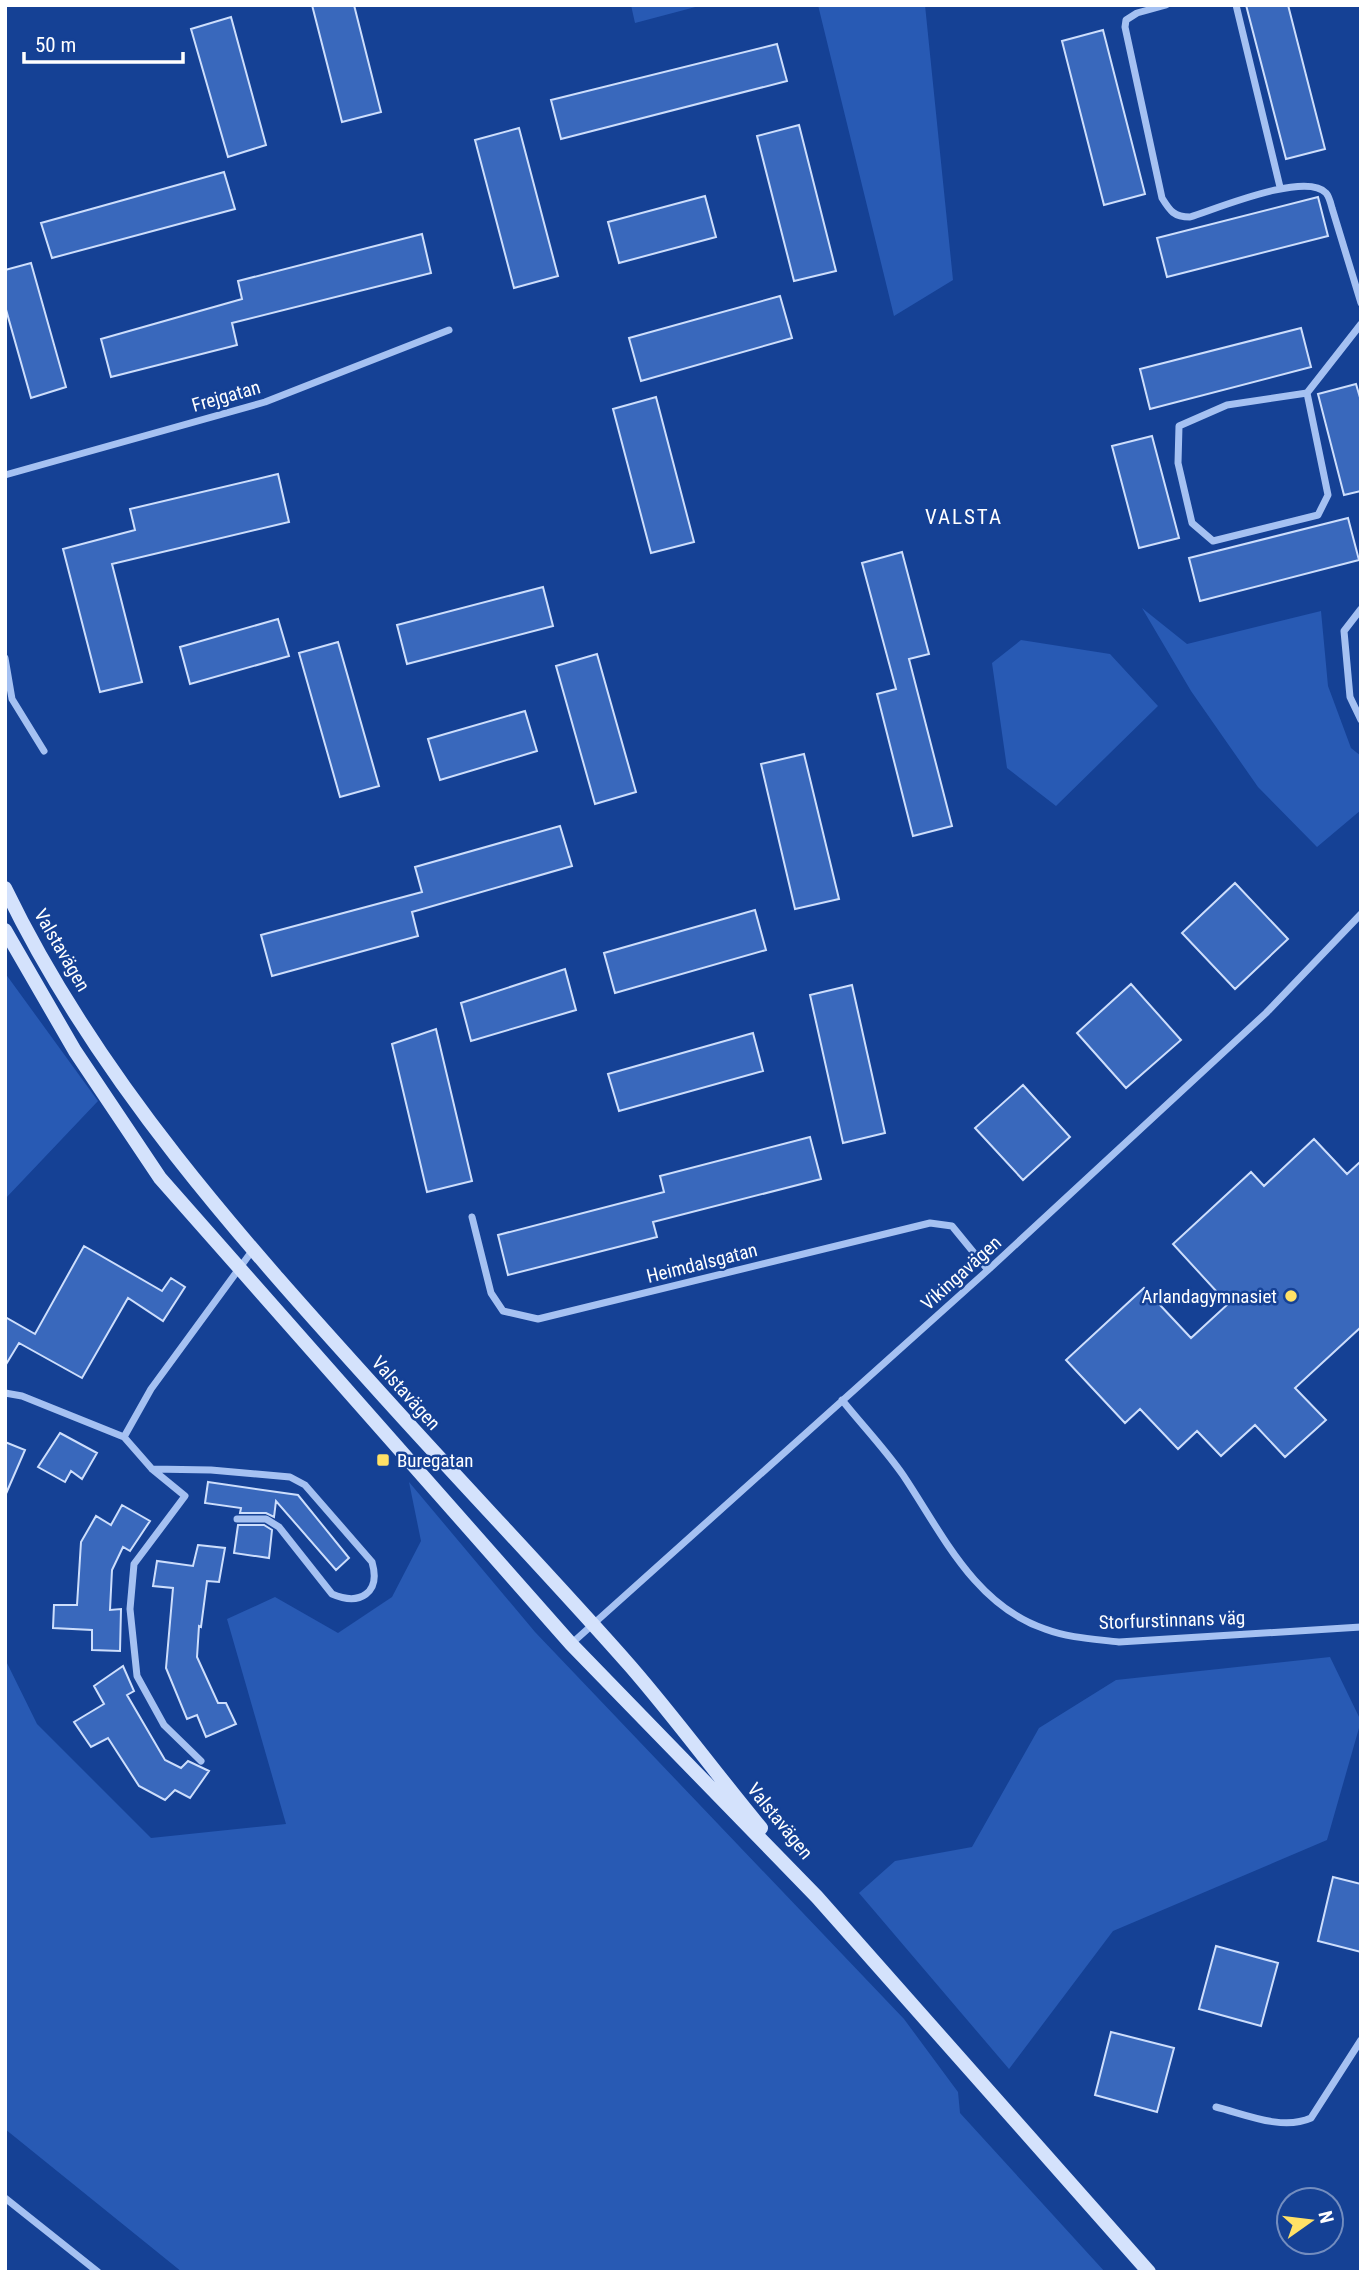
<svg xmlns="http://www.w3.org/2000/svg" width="1366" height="2277" viewBox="0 0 1366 2277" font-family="'Roboto Condensed',sans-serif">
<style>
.green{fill:#285ab4}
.building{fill:#3968bc;stroke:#cddefc;stroke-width:2}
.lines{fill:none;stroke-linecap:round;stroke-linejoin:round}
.street{stroke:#a5c1f2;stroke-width:7}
.secondary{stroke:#d4e2fc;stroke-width:14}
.poi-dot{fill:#ffe166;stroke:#154195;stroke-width:2.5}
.labels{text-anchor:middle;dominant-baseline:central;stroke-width:5;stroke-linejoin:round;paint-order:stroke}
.street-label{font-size:19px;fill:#fff;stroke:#154195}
.poi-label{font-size:19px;fill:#fff;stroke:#154195;text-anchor:end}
.neighbourhood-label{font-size:21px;letter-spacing:2px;fill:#fff;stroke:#154195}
</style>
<rect width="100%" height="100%" fill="#154195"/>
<path class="green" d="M631,5H703L635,23Z
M818,5H925L953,280L894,316Z
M1142,608L1187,644L1321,611L1328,686L1351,748L1361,756V810L1317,847L1258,787L1191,691Z
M1021,640L1110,654L1158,706L1056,806L1007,768L992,663Z
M5,973L98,1101L5,1199Z
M409,1482L535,1632L904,2019L958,2092L960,2113L1105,2272H182L5,2129V1659L37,1724L151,1838L286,1824L227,1619L275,1597L338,1633L392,1597L421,1541Z
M1330,1657L1361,1721L1327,1840L1113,1931L1009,2069L859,1893L895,1861L972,1847L1039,1728L1116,1680Z"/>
<path class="building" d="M312,5H354L381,112L342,122Z
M1246,5H1288L1325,149L1286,159Z
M231,17L266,145L228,157L191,29Z
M1103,30L1145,194L1104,205L1062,41Z
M777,44L787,81L561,139L551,100Z
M799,125L836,271L794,281L757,136Z
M519,128L558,276L514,288L475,140Z
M224,172L235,209L52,258L41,223Z
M705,196L716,237L619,263L608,222Z
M1318,197L1328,236L1167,277L1157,238Z
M422,234L431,273L232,323L237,345L111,377L101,339L242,299L238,281Z
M31,263L66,387L31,398L5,306V270Z
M780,296L792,338L641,381L629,338Z
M1301,328L1311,367L1150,409L1140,369Z
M1356,384L1361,401V491L1344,495L1318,394Z
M656,397L694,542L651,553L613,409Z
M1152,436L1179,538L1139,548L1112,446Z
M278,474L289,522L112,564L142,682L100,692L63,549L135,530L130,509Z
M1348,518L1359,560L1200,601L1189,558Z
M902,552L929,654L909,659L952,826L913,836L877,694L896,689L862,563Z
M543,587L553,626L407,664L397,625Z
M278,619L289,656L190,684L180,647Z
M338,642L379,786L340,797L299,653Z
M597,654L636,792L595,804L556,666Z
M525,711L537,751L440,780L428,739Z
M804,754L839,899L795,909L761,764Z
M560,826L572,866L412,912L418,936L272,976L261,935L422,892L415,867Z
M1235,883L1288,939L1235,989L1182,933Z
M755,910L766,950L615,993L604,953Z
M565,969L576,1010L471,1041L461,1003Z
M1131,984L1181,1040L1126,1088L1077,1033Z
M852,985L885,1133L843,1143L810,995Z
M436,1029L472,1181L427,1192L392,1044Z
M753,1033L763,1071L619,1111L608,1074Z
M1023,1085L1070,1137L1023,1180L975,1128Z
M810,1137L821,1179L653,1222L657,1237L508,1275L498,1235L664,1192L660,1176Z
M1314,1139L1347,1174L1361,1161V1327L1295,1388L1326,1420L1285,1457L1255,1425L1221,1456L1197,1431L1178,1449L1140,1409L1125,1423L1066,1360L1144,1288L1191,1338L1228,1304L1173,1244L1251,1172L1264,1186Z
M84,1246L162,1291L171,1278L185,1287L163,1321L128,1298L82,1378L19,1343L5,1366V1317L35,1334Z
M60,1433L97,1453L82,1479L71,1471L65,1482L38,1467Z
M5,1442L25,1450L5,1496Z
M208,1482L298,1495L349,1558L336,1570L276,1501L274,1517L266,1513H240L241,1508L205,1503Z
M122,1505L150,1521L130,1551L123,1547L112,1570L110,1610L121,1609L120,1651L92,1650V1630L53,1628L54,1605H77L81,1542L96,1516L111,1525Z
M238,1525H264L272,1530L269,1558L234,1553Z
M198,1545L225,1548L219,1582L207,1581L201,1627L199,1626L197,1657L218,1703H226L236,1724L206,1737L197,1715L187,1719L166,1668L173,1588L153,1586L157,1561L193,1566Z
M123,1666L134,1691L127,1695L165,1760L181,1768L188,1761L209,1771L190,1798L175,1790L165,1800L139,1786L108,1738L91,1747L74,1722L104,1704L94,1686Z
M1333,1877L1361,1884V1952L1318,1941Z
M1216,1946L1278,1963L1261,2026L1199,2009Z
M1111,2032L1174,2048L1157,2112L1095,2095Z"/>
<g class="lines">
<path class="street" d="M1166,5L1137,13L1126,20L1125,27L1162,198C1170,211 1174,217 1190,217C1216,209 1306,171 1326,193C1329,196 1331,204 1332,208L1361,303
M1236,5L1280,187
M1307,393L1328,495L1318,515L1213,541L1192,523L1178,463L1179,426L1227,405L1307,393L1361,324
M5,475L265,402L449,330
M1361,609L1344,631L1350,697L1361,720
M5,658L12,699L44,751
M472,1217L491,1293L503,1311L538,1319L930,1223L952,1226L988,1270
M5,1393L22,1396L124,1437L152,1469L185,1496L134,1564L130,1609L137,1676L164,1725L201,1761
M842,1400C862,1425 885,1449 903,1475C942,1533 974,1605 1045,1629C1069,1638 1094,1639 1119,1642L1361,1627
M124,1437L151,1389L252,1251
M152,1469L211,1470L290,1477L305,1485L372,1562C381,1593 360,1606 332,1594L279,1527L266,1519H237
M571,1644L988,1270L1266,1013L1361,914
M1216,2107C1245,2114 1282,2131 1311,2118L1361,2040
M5,2198L98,2272"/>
<path class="secondary" d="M5,888C98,1081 242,1240 385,1398C466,1488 551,1576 631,1667C676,1719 717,1775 761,1828
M5,930L75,1051L160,1178L571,1644L817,1897L1149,2272"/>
</g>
<g class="poi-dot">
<circle cx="1291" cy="1296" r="7"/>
<rect x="376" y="1453" width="14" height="14" rx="3.5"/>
</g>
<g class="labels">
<g class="street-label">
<text transform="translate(226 396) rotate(-16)">Frejgatan</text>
<text transform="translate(62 950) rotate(60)">Valstavägen</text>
<text transform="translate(702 1263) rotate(-14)">Heimdalsgatan</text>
<text transform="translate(961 1273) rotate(-42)">Vikingavägen</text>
<text transform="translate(406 1393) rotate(48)">Valstavägen</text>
<text transform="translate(1172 1620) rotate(-2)">Storfurstinnans väg</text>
<text transform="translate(780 1821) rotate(51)">Valstavägen</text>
</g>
<g class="poi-label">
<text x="1277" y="1296">Arlandagymnasiet</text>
<text x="397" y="1460" text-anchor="start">Buregatan</text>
</g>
<g class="neighbourhood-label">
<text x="964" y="517">VALSTA</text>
</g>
</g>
<rect width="1366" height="2277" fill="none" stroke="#ffffff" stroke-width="14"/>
<g transform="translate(1310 2221) rotate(76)"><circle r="33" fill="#154195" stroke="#738dbf" stroke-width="2"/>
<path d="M0-5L12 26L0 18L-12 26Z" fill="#ffe166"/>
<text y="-10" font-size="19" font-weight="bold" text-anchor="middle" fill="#ffffff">N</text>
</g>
<path d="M24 52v10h159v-10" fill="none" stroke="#ffffff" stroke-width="3.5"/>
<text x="35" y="52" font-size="21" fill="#ffffff" stroke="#154195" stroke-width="5" paint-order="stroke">50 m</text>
</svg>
